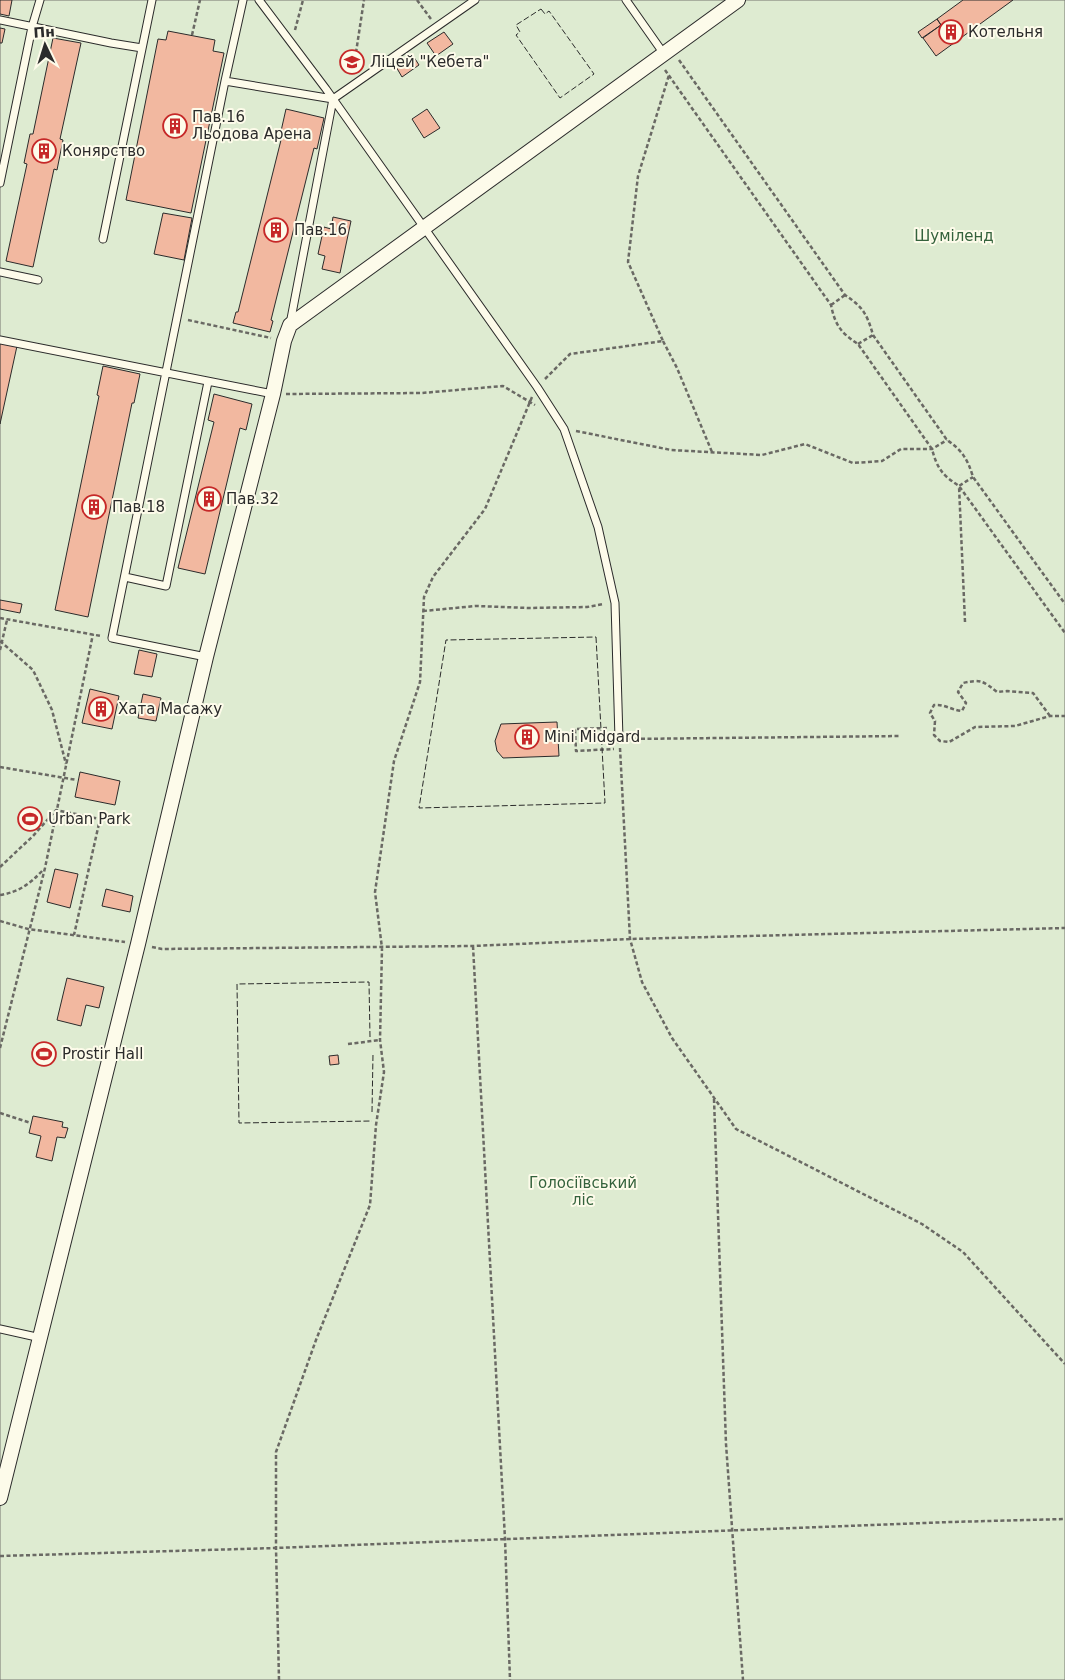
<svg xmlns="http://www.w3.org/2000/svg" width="1065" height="1680" viewBox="0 0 1065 1680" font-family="'DejaVu Sans',sans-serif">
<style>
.green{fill:#deebd1;stroke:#74746e}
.building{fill:#f2b8a0;stroke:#2b2b2b}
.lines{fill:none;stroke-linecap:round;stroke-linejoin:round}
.service-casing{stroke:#2b2b2b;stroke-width:9}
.minor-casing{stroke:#2b2b2b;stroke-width:16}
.path{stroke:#6a6964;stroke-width:2.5;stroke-dasharray:4 2.5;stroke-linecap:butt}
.service{stroke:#fdfbea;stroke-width:7}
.minor{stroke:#fdfbea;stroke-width:14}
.fence{stroke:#2b2b2b;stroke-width:1;stroke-dasharray:6 2.5;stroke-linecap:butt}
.labels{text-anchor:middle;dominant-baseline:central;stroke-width:4;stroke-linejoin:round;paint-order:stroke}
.poi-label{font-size:15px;fill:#2b2b2b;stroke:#fdfbea;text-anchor:start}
.park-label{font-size:15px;fill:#34623c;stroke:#fdfbea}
</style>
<rect width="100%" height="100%" fill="#fdfbea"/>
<path class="green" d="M0,0H1065V1680H0Z"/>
<path class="building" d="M0,0H12L9,16L0,14Z
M963,0H1013L936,56L923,38L941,25L937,19Z
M937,19L941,25L922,38L918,32Z
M0,28L5,29L2,43H0Z
M168,31L215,40L213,51L224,53L191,213L126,200L158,39L166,40Z
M444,32L453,44L436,56L427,43Z
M53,38L81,43L60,139L63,140L57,170L54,169L33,267L6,261L27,164L24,163L30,134H33Z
M412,54L419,65L402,77L395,65Z
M286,109L324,118L317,149L314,148L271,320L273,321L270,332L233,323L236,312H238L281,140H279Z
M427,109L440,128L424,138L412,119Z
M163,213L192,218L184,260L154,254Z
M333,217L351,221L340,273L322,269L325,256L318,254L324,227L331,229Z
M0,343L17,346L0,424Z
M103,366L140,374L134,403H132L88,617L55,610L99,396L97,395Z
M214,394L252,404L246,430L240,428L205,574L178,568L214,422L208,420Z
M0,600L22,604L20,613L0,609Z
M139,650L157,654L152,677L134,674Z
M90,689L119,696L112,729L82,723Z
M143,694L161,698L156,721L138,718Z
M557,722L559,756L503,758L497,751L495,741L501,724Z
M80,772L120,781L115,805L75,797Z
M55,869L78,874L70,908L47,902Z
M106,889L133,896L130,912L102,906Z
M67,978L104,987L99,1008L86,1005L81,1026L57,1020Z
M338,1055L339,1064L330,1065L329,1056Z
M33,1116L63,1122L62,1127L68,1128L65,1138L57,1137L52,1161L36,1157L41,1136L29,1133Z"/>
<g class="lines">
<g class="service-casing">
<path id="service" d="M259,0L326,89L537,387L564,429L598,527L615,603L619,739
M626,0L664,54
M0,20L111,43L142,48
M225,81L333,99
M0,183L32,27L40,0
M103,239L152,0
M0,272L38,280
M290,324L333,99L475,0
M0,340L273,394
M125,577L166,586L208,382
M206,657L112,638L225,81L243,0
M0,1329L41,1338"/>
</g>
<g class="minor-casing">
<path id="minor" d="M0,1498L138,944L206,657L273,394L284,341L290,325L738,0"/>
</g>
<path class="path" d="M417,0L431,19
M295,30L303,0
M192,35L200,0
M679,60L845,295C863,307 867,314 873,335L947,440C962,450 968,460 973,477L1065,604
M665,70L831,305C835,325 841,333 858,344L932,449C937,468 942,475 959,486L1065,633
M353,72L364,0
M831,305L845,295
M188,320L271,338
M663,341L677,368L712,452
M858,344L873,335
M545,379L570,354L663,341L628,262L638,176L669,75
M286,394L422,393L503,386L535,405
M576,431L671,450L762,455L805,444L853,463L882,461L901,449H932L947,440
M423,611L476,606L528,608L587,607L604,604
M0,618L101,636
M965,622L959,486L973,477
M0,641L33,670L52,710L66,764
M0,650L7,620
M1050,716L1033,693L1007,691L997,692C983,681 981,679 963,683L958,692L966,703L962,711C951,710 945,704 934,705L930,713L935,721L934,735L940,741L949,742L975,727L1015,726L1050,716H1065
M607,728L575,729L576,751L614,749
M628,739L901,736
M620,748L630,939L642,982L672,1038L736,1129L922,1224L963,1252L1065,1364
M0,767L77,780
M0,867L33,836L56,810L100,819L74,935
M0,895C19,892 30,884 43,870
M0,921L28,929L125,942
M473,946L505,1539L510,1680
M152,947L162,949L473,946L630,939L1065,928
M348,1044L380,1040
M0,1048L45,868L93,634
M714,1099L726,1444L743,1680
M0,1113L31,1123
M0,1556L276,1548L951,1522L1065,1519
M279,1680L276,1548V1452L316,1340L370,1205L376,1125L384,1072L380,1040L382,948L375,892L394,761L420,682L424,597L433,577L485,509L532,397"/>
<use href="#service" class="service"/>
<use href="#minor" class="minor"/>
<path class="fence" d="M541,9L545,14L549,11L594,74L560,98L516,35L520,32L516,25Z
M596,637L605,803L419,808L446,640Z
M370,1037L369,982L237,984L239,1123L372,1121
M372,1112L373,1054"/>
</g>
<defs>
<g id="building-ring" transform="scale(1.25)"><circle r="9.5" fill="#fdfbea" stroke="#c62828" stroke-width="1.5"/><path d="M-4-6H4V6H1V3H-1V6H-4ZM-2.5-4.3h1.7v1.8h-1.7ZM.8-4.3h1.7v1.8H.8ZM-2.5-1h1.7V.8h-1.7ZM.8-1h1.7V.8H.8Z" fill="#c62828"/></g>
<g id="school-ring" transform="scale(1.25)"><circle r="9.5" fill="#fdfbea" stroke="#c62828" stroke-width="1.5"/><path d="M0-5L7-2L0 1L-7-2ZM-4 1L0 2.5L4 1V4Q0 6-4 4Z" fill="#c62828"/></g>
<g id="stadium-ring" transform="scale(1.25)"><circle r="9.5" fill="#fdfbea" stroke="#c62828" stroke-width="1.5"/><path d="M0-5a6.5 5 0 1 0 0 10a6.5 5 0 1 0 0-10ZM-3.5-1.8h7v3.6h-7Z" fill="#c62828"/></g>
</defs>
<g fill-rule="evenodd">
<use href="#building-ring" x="951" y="32"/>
<use href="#school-ring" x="352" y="62"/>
<use href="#building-ring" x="175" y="126"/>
<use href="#building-ring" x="44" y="151"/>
<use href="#building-ring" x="276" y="230"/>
<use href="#building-ring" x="209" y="499"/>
<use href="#building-ring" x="94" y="507"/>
<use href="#building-ring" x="101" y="709"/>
<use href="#building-ring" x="527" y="737"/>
<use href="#stadium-ring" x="30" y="819"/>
<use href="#stadium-ring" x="44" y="1054"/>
</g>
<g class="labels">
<g class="poi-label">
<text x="968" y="32">Котельня</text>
<text x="370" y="62">Ліцей "Кебета"</text>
<text x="192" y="117">Пав.16<tspan x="192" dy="17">Льодова Арена</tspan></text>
<text x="62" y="151">Конярство</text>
<text x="294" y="230">Пав.16</text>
<text x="226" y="499">Пав.32</text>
<text x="112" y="507">Пав.18</text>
<text x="118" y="709">Хата Масажу</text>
<text x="544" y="737">Mini Midgard</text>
<text x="48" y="819">Urban Park</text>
<text x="62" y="1054">Prostir Hall</text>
</g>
<g class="park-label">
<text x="954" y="236">Шуміленд</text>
<text x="583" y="1183">Голосіївський<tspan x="583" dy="17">ліс</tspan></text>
</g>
</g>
<g transform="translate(45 45) rotate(356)" stroke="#fdfbea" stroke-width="4" paint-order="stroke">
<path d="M0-4L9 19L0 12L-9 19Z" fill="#2b2b2b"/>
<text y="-8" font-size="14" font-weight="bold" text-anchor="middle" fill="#2b2b2b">Пн</text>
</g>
</svg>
